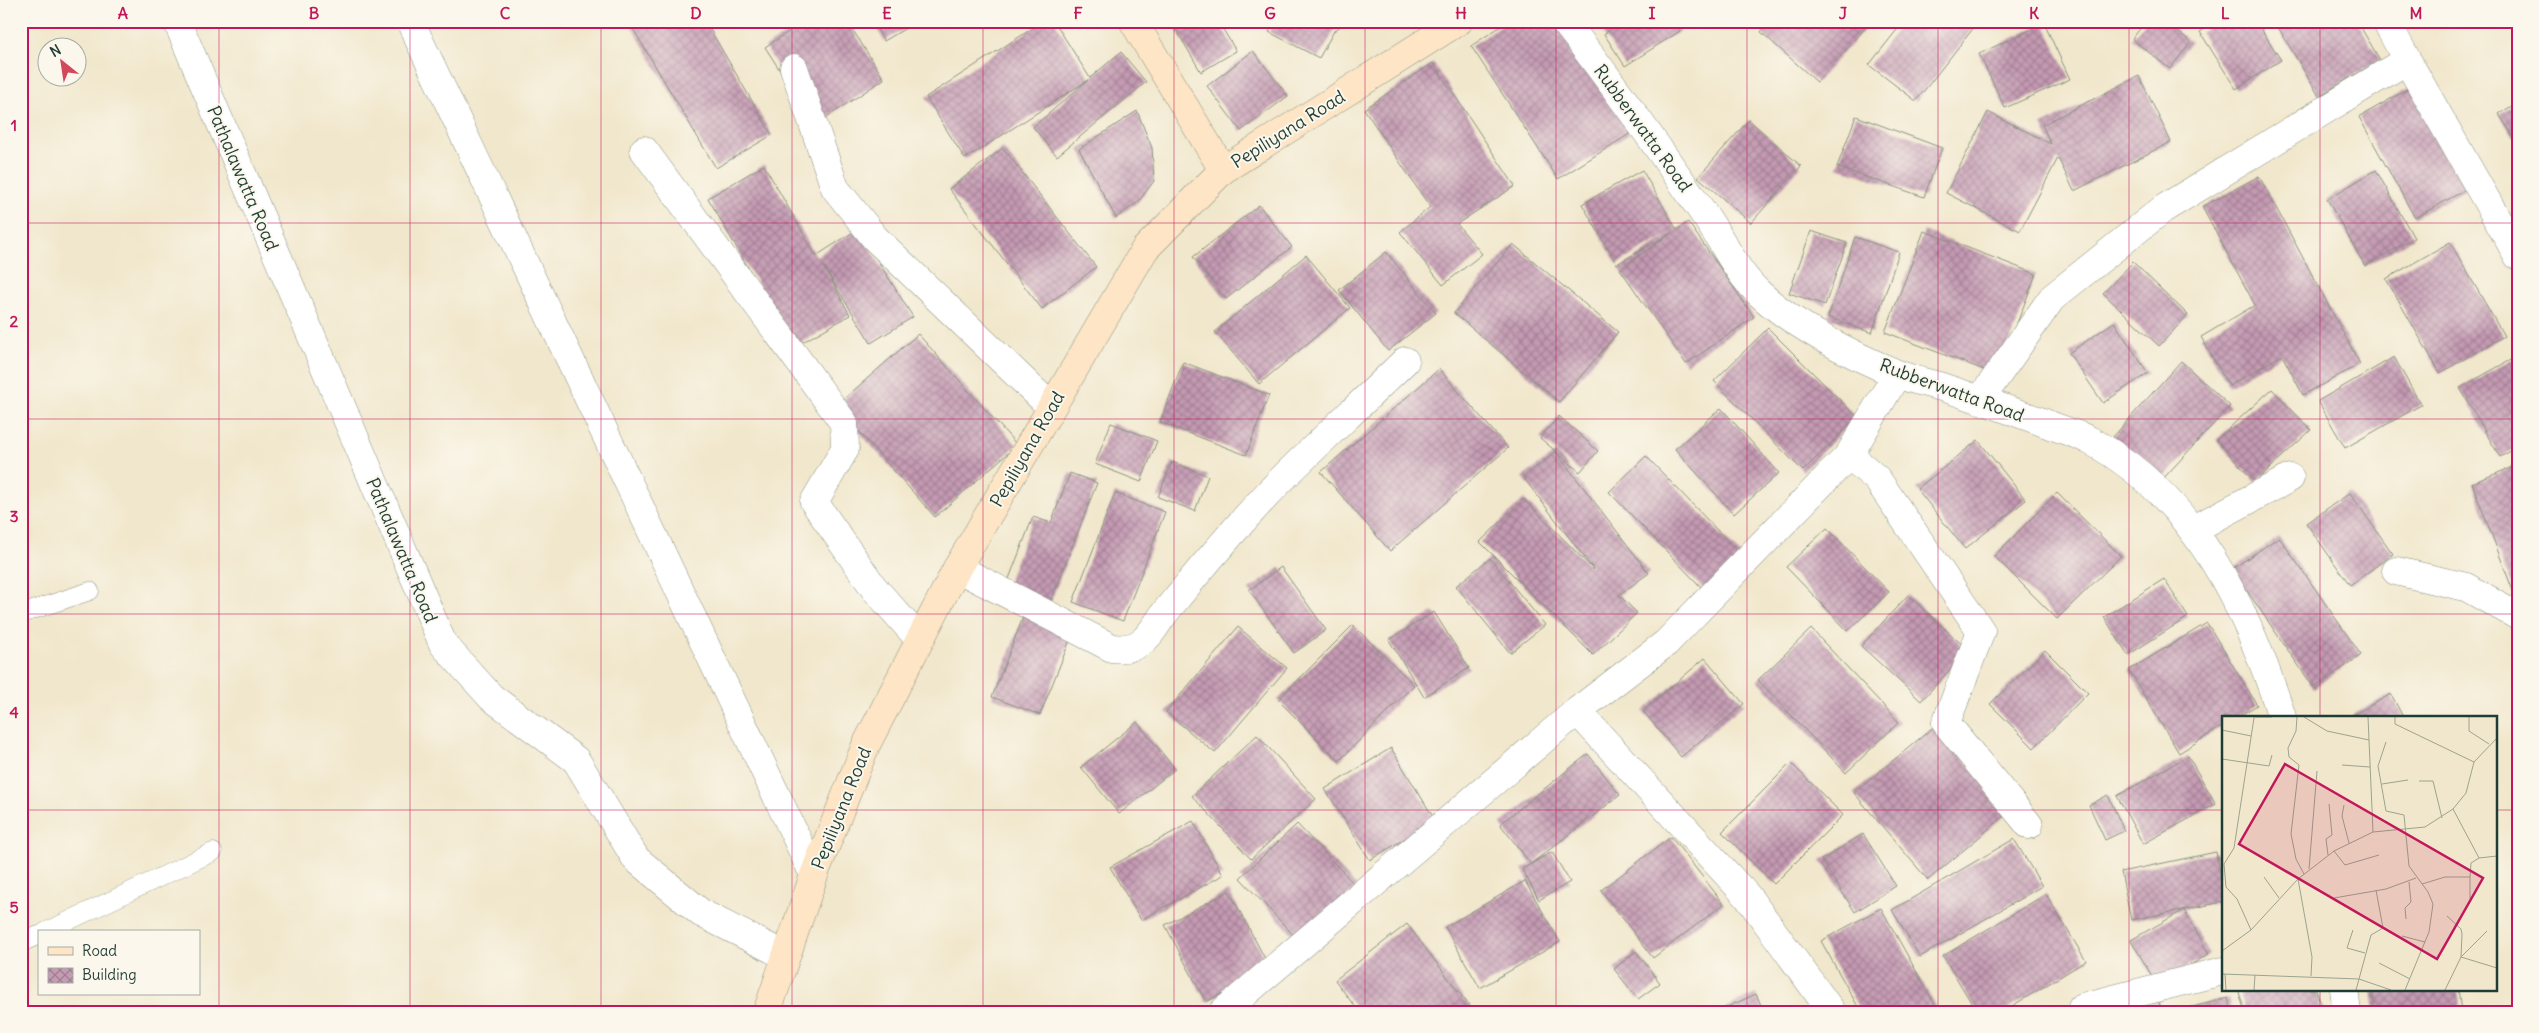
<svg xmlns="http://www.w3.org/2000/svg" width="2539" height="1033" viewBox="0 0 2539 1033" font-family="Delius,sans-serif">
<style>
.building{fill:url(#building-cross-hatch)}
.lines{fill:none;stroke-linecap:round;stroke-linejoin:round}
.service-casing{stroke:#889280;stroke-width:19}
.minor-casing{stroke:#889280;stroke-width:29}
.secondary-casing{stroke:#889280;stroke-width:29}
.service{stroke:#fff;stroke-width:18}
.minor{stroke:#fff;stroke-width:28}
.secondary{stroke:#fde5c5;stroke-width:28}
.grid{fill:none;stroke:#c2185b;stroke-width:1;stroke-opacity:0.55}
.labels{text-anchor:middle;dominant-baseline:central;stroke-width:4;stroke-linejoin:round;paint-order:stroke}
.street-label{font-size:18px;fill:#1f3d34;stroke:#fbf7ec}
.inset-road{fill:none;stroke:#9da38f;stroke-width:1}
.view{fill:#c2185b;fill-opacity:0.15;stroke:#c2185b;stroke-width:2.5}
.inset-edge{fill:none;stroke:#1f3d34;stroke-width:2.5}
.neatline{fill:none;stroke:#c2185b;stroke-width:2}
.grid-label{font-size:16px;text-anchor:middle;font-weight:bold;fill:#c2185b}
</style>
<defs>
<pattern id="building-cross-hatch" width="8" height="8" patternUnits="userSpaceOnUse" patternTransform="scale(1.25)"><rect width="8" height="8" fill="#c59ab3"/><path d="M0 0l8 8M0 8l8-8" fill="none" stroke="#9f7f92"/></pattern>
</defs>
<rect width="100%" height="100%" fill="#fbf7ec"/>
<filter id="ink" filterUnits="userSpaceOnUse"><feTurbulence type="fractalNoise" baseFrequency=".02" numOctaves="2"/><feDisplacementMap in="SourceGraphic" scale="10" xChannelSelector="R" yChannelSelector="G"/><feConvolveMatrix kernelMatrix="1 2 1 2 8 2 1 2 1" color-interpolation-filters="sRGB"/></filter>
<filter id="wash" filterUnits="userSpaceOnUse"><feTurbulence type="fractalNoise" baseFrequency=".0096" numOctaves="4" result="noise"/><feDisplacementMap in="SourceGraphic" scale="20" xChannelSelector="R" yChannelSelector="G"/><feGaussianBlur stdDeviation="1.12" result="paint"/><feColorMatrix in="noise" values="0 0 0 0 0 0 0 0 0 0 0 0 0 0 0 0 0 1.4 0 .05"/><feComposite in="paint" operator="in"/></filter>
<g filter="url(#wash)">
<rect width="100%" height="100%" fill="#f1e7cc"/>
<g id="blocks">
<path class="building" d="M643,21H705L772,135L716,168L632,27Z
M805,21H847L884,79L815,125L765,47Z
M872,21H918L884,41Z
M1044,21H1054L1090,78L1121,52L1146,82L1057,156L1033,127L1088,80L965,159L926,97Z
M1171,21H1218L1236,51L1201,72Z
M1275,21H1347L1334,31L1319,58L1269,32Z
M1509,21H1559L1631,133L1558,179L1471,46Z
M1623,21H1673L1680,31L1625,66L1604,34Z
M1771,21H1872L1817,82L1761,32Z
M1904,21H1969L1975,26L1916,101L1869,65Z
M2146,21H2164L2191,42L2170,69L2132,39Z
M2216,21H2256L2281,60L2236,89L2200,32Z
M2292,21H2357L2380,60L2319,96L2279,29Z
M2044,23L2070,79L2005,108L1979,54Z
M1253,51L1288,96L1241,131L1207,86Z
M1433,63L1515,186L1457,224L1482,254L1443,285L1400,232L1430,207L1364,109Z
M2139,76L2171,142L2074,191L2058,158L2020,231L1946,193L1988,112L2051,144L2042,125Z
M2415,85L2472,186L2415,218L2359,117Z
M2518,102V144L2499,114Z
M1137,111L1152,148L1154,181L1138,202L1116,218L1079,149Z
M1856,116L1942,148L1924,197L1837,167Z
M1749,120L1801,166L1751,223L1698,177Z
M1003,148L1096,267L1042,309L949,189Z
M764,165L816,256L858,229L913,317L871,343L824,267L850,315L794,347L708,198Z
M1642,170L1677,230L1688,222L1754,317L1686,364L1620,269L1671,233L1617,264L1582,204Z
M2376,170L2414,238L2365,266L2327,199Z
M2259,176L2360,364L2303,395L2282,355L2229,386L2201,337L2255,305L2202,207Z
M1259,205L1292,247L1226,299L1193,257Z
M1811,231L1847,243L1825,305L1789,293Z
M1924,231L2036,274L1997,375L1885,332Z
M1855,237L1899,252L1872,333L1828,317Z
M2450,242L2504,336L2440,373L2386,279Z
M1513,244L1618,332L1559,402L1454,313Z
M1386,252L1436,313L1388,351L1339,290Z
M1306,255L1350,308L1259,384L1215,332Z
M2133,262L2188,315L2159,346L2103,293Z
M2114,322L2148,373L2103,403L2069,353Z
M1768,328L1857,417L1803,471L1714,381Z
M918,334L1017,445L935,517L836,406Z
M2394,357L2421,405L2345,448L2318,401Z
M2512,359L2518,369V447L2500,457L2460,388Z
M2181,361L2230,406L2161,481L2113,437Z
M1183,362L1269,395L1246,455L1160,422Z
M1439,369L1508,448L1390,551L1321,472Z
M2272,389L2311,430L2255,482L2216,440Z
M1721,408L1779,473L1734,514L1675,449Z
M1559,416L1598,451L1580,472L1540,438Z
M1111,423L1157,441L1141,482L1095,464Z
M1978,440L2026,500L1965,549L1917,489Z
M1556,452L1649,573L1619,595L1637,613L1593,655L1480,542L1524,499L1594,570L1523,477Z
M1646,456L1742,556L1705,591L1609,492Z
M1172,462L1208,476L1195,511L1158,497Z
M2518,465V604L2472,483Z
M1070,473L1097,483L1049,606L1005,589L1033,517L1051,523Z
M1115,493L1165,512L1123,621L1073,602Z
M2057,493L2121,556L2057,619L1994,556Z
M2350,493L2393,554L2350,585L2306,523Z
M1827,528L1889,592L1848,631L1786,567Z
M2279,537L2361,655L2314,688L2232,569Z
M1490,558L1545,625L1510,653L1456,586Z
M1281,567L1326,630L1294,653L1249,590Z
M2164,579L2188,617L2128,655L2104,617Z
M1908,595L1968,650L1921,701L1861,646Z
M1025,612L1074,630L1040,715L992,697Z
M1434,612L1469,668L1424,697L1389,640Z
M2207,623L2257,705L2238,717H2223V726L2179,753L2129,670Z
M1353,625L1414,685L1339,761L1278,700Z
M1238,627L1287,668L1215,753L1166,712Z
M1811,629L1899,722L1846,773L1758,680Z
M2045,650L2088,693L2034,748L1990,704Z
M1705,658L1744,704L1681,757L1643,711Z
M2391,694L2403,717H2349Z
M1137,722L1175,769L1119,814L1081,767Z
M1936,725L2009,812L1928,880L1854,793Z
M1257,735L1316,799L1251,859L1192,796Z
M1391,748L1435,820L1370,860L1325,789Z
M1588,754L1620,795L1531,864L1500,824Z
M2188,756L2216,804L2143,844L2117,796Z
M1791,763L1843,815L1774,884L1722,832Z
M2108,795L2124,831L2105,840L2089,805Z
M1193,821L1223,875L1141,920L1110,867Z
M1297,824L1357,887L1299,941L1240,878Z
M1863,834L1896,886L1855,912L1821,860Z
M1671,837L1724,904L1653,958L1601,890Z
M2014,839L2042,886L1920,957L1892,910Z
M1552,852L1570,882L1539,900L1522,869Z
M2216,852L2223,887V902L2131,920L2121,872Z
M1525,881L1560,942L1480,988L1445,927Z
M1229,891L1270,968L1206,1002L1165,925Z
M2046,894L2086,961L2002,1012H1977L1943,956Z
M1881,908L1939,1012H1861L1821,941Z
M2184,910L2209,954L2157,985L2131,940Z
M1407,924L1474,1012H1359L1335,980Z
M1636,951L1660,983L1638,999L1614,969Z
M2238,989H2316L2323,1012H2245Z
M2372,989H2458L2461,1012H2375Z
M1756,994L1764,1012H1727L1725,1008Z
M2228,998L2232,1012H2176V1011Z
M2158,999L2162,1012H2119V1011Z"/>
</g>
</g>
<g filter="url(#ink)">
<use href="#blocks" fill-opacity="0" stroke="#889280" stroke-width="1"/>
<g class="lines">
<g class="service-casing">
<path id="service" d="M21,614L90,591
M45,932L213,852
M21,943L39,935"/>
</g>
<g class="minor-casing">
<path id="minor" d="M177,21L443,644L491,697L576,760L636,859L701,913L786,956
M410,21L814,875
M1564,21C1614,84 1660,150 1706,217C1724,243 1736,272 1760,294C1794,326 1852,355 1895,373C1911,380 1929,383 1945,388C1979,399 2012,411 2045,423C2059,429 2075,433 2089,440C2195,496 2247,608 2282,717
M2407,60L2518,256
M794,68L835,188L875,238L1051,407
M644,150L844,423L845,449L814,502L874,588L919,639
M1980,400L2052,298L2163,209L2407,60L2386,21
M1849,455L1877,479L1981,631L1946,723L2029,825
M2194,529L2290,478
M957,568L1112,648C1148,652 1150,629 1171,605C1208,560 1246,515 1287,474C1326,436 1366,399 1405,361
M2396,571L2466,587L2518,616
M1577,711L1748,897L1832,1012
M2344,989L2347,1012
M2082,1007L2223,971
M1223,1012L1577,711L1666,643L1849,455L1897,374"/>
</g>
<g class="secondary-casing">
<path id="secondary" d="M1133,21L1223,170
M767,1012L814,875L866,745L957,568L1145,249L1223,170L1459,21"/>
</g>
<use href="#service" class="service"/>
<use href="#minor" class="minor"/>
<use href="#secondary" class="secondary"/>
</g>
</g>
<path class="grid" d="M219,21V1012M410,21V1012M601,21V1012M792,21V1012M983,21V1012M1174,21V1012M1365,21V1012M1556,21V1012M1747,21V1012M1938,21V1012M2129,21V1012M2320,21V717M21,223H2518M21,419H2518M21,614H2518M21,810H2223M2495,810H2518M2320,989V1012"/>
<g class="labels">
<g class="street-label">
<text transform="translate(1643 128) rotate(54)">Rubberwatta Road</text>
<text transform="translate(1288 129) rotate(-32)">Pepiliyana Road</text>
<text transform="translate(243 178) rotate(67)">Pathalawatta Road</text>
<text transform="translate(1952 390) rotate(20)">Rubberwatta Road</text>
<text transform="translate(1027 449) rotate(-60)">Pepiliyana Road</text>
<text transform="translate(402 550) rotate(67)">Pathalawatta Road</text>
<text transform="translate(841 808) rotate(-68)">Pepiliyana Road</text>
</g>
</g>
<g transform="translate(2222 716)">
<rect width="275" height="275" fill="#f1e7cc"/>
<path class="inset-road" d="M31,1H50M75,1L74,15L66,32L67,41L77,49L69,118L74,143L82,158M82,1L105,15L147,24M146,1L151,116M173,1V8L252,46M247,1V15L267,28M0,14L29,20M164,26L156,50L164,95L182,99L187,150L206,176L211,188L207,216L183,274M0,43L47,50L50,39M120,49L148,51M197,65H211L220,102M160,68L186,64M122,89L120,100L127,127M231,93L257,142M112,135L123,149L157,139M106,139L104,123L110,119L107,88M257,142L275,140M87,153L95,55M42,161L57,182M76,163L90,241L89,260M200,168L223,161H248L249,147L257,142M112,182L164,173L194,162M248,183V161M184,203L183,192L189,186L187,166M29,214L15,183L4,171L2,148L12,132L32,2M131,214L125,232L143,237M180,220L203,226M0,235L29,214L76,163L112,135L151,116L203,111L231,93L244,77L252,46L275,22M239,241L275,252M239,241L265,215M157,247L188,263M0,258L137,263L169,274M3,258L4,274M32,274L33,259M134,274L149,219L161,212L154,174M223,274L239,241L240,218L239,213L225,200"/>
<path class="view" d="M63,48L261,162L215,243L17,128Z"/>
<rect width="275" height="275" class="inset-edge"/>
</g>
<rect width="2539" height="1033" fill="none" stroke="#fbf7ec" stroke-width="55"/>
<rect x="38" y="930" width="162" height="65" fill="#fbf7ec" stroke="#a3ada2"/>
<rect x="48" y="947" width="25" height="8" fill="#fde5c5" stroke="#a3ada2"/>
<text x="82" y="956" font-size="15" fill="#1f3d34">Road</text>
<rect x="48" y="968" width="25" height="15" fill="url(#building-cross-hatch)" stroke="#a3ada2"/>
<text x="82" y="980" font-size="15" fill="#1f3d34">Building</text>
<g transform="translate(62 62) rotate(330)"><circle r="24" fill="#fbf7ec" stroke="#a3ada2"/>
<path d="M0-4L9 19L0 12L-9 19Z" fill="#d1495b"/>
<text y="-8" font-size="14" font-weight="bold" text-anchor="middle" fill="#1f3d34">N</text>
</g>
<rect x="28" y="28" width="2484" height="978" class="neatline"/>
<g class="grid-label">
<text x="123" y="19">A</text>
<text x="314" y="19">B</text>
<text x="505" y="19">C</text>
<text x="696" y="19">D</text>
<text x="887" y="19">E</text>
<text x="1078" y="19">F</text>
<text x="1270" y="19">G</text>
<text x="1461" y="19">H</text>
<text x="1652" y="19">I</text>
<text x="1843" y="19">J</text>
<text x="2034" y="19">K</text>
<text x="2225" y="19">L</text>
<text x="2416" y="19">M</text>
<text x="14" y="131">1</text>
<text x="14" y="327">2</text>
<text x="14" y="522">3</text>
<text x="14" y="718">4</text>
<text x="14" y="913">5</text>
</g>
</svg>
